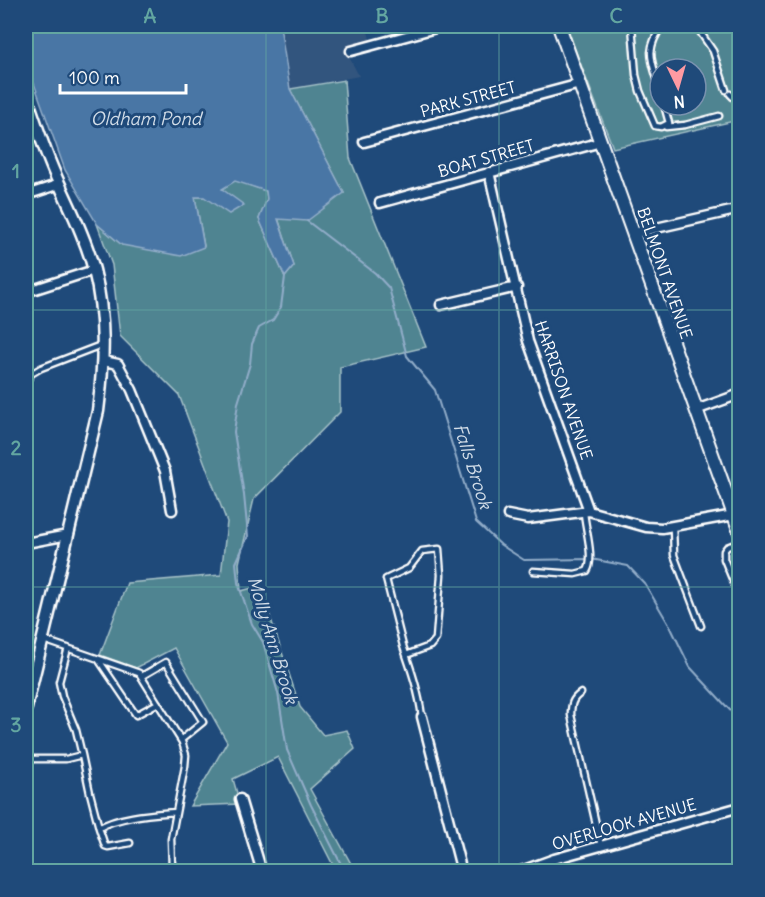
<svg xmlns="http://www.w3.org/2000/svg" width="765" height="897" viewBox="0 0 765 897" font-family="Delius,sans-serif">
<style>
.built{fill:#33547e}
.green{fill:#4f8491;stroke:#a7c2c8;stroke-width:1.5;fill-rule:evenodd}
.water{fill:#4976a5;stroke:#92adc9;stroke-width:1.5}
.lines{fill:none;stroke-linecap:round;stroke-linejoin:round}
.stream{stroke:#92adc9;stroke-width:2}
.service-casing{stroke:#fff;stroke-width:9}
.minor-casing{stroke:#fff;stroke-width:13}
.tertiary-casing{stroke:#fff;stroke-width:15}
.secondary-casing{stroke:#fff;stroke-width:16}
.service{stroke:#1f4a7a;stroke-width:4.5}
.minor{stroke:#1f4a7a;stroke-width:8}
.tertiary{stroke:#1f4a7a;stroke-width:10}
.secondary{stroke:#1f4a7a;stroke-width:12}
.grid{fill:none;stroke:#63a6a1;stroke-width:1.5;stroke-opacity:0.55}
.labels{text-anchor:middle;dominant-baseline:central;stroke-width:6;stroke-linejoin:round;paint-order:stroke}
.street-label{font-size:16px;fill:#fff;stroke:#1f4a7a}
.water-label{font-size:18px;font-style:italic;fill:#d2dde8;stroke:#1f4a7a}
.neatline{fill:none;stroke:#63a6a1;stroke-width:2}
.grid-label{font-size:20px;text-anchor:middle;font-weight:bold;fill:#63a6a1}
</style>
<rect width="100%" height="100%" fill="#1f4a7a"/>
<filter id="ink" filterUnits="userSpaceOnUse"><feTurbulence type="fractalNoise" baseFrequency=".0167" numOctaves="2"/><feDisplacementMap in="SourceGraphic" scale="12" xChannelSelector="R" yChannelSelector="G"/><feConvolveMatrix kernelMatrix="1 2 1 2 8 2 1 2 1" color-interpolation-filters="sRGB"/></filter>
<g filter="url(#ink)">
<path class="built" d="M280,26H366L372,45L347,53L359,76L290,89Z"/>
<path class="green" d="M566,26H739V120L613,148ZM660,69H696V105H660Z
M344,80L350,158L426,347L340,367V412L254,499L239,563L241,591L260,586L300,707L323,735L347,730L355,749L310,789L355,871H336L278,757L233,779L240,804L190,806L227,742L174,648L136,668L100,655L127,583L221,575L227,522L179,395L120,336L112,265L97,224L122,245L204,246L195,197H204L235,180L266,191L267,199L259,219L285,277L294,266L278,218L344,193L290,89Z"/>
<path class="water" d="M26,26H280L290,89L344,193L307,221L278,219L294,266L285,277L259,219L267,199L266,191L235,181L222,189L244,205L229,214L204,197H195L204,247L181,256L122,245L97,224L65,170L26,61Z"/>
<g class="lines">
<path class="stream" d="M307,221L375,273L389,288L407,356L435,390L476,522L501,545L524,560L591,559L628,566L645,584L671,628L690,667L740,721
M285,277L281,307L273,320L259,328L252,344L250,364L238,403L234,432L244,495L248,536L236,563L238,583L252,624L263,642L278,693L287,750L311,805L345,872"/>
<g class="service-casing">
<path id="service" d="M632,26L636,75L640,91L655,126L661,127L669,123L664,105
M696,26L713,51L726,90
M660,89C652,60 644,52 662,26
M730,94L740,104
M666,127L685,125L719,116
M26,382L31,374L41,368L101,345
M673,527L674,555L701,626
M740,542L727,547L724,551V559L740,598
M533,571L575,574L587,571C595,559 585,528 584,512
M44,640L139,673L182,742L186,755L185,766L171,839L172,867
M406,655L430,646L436,639L441,575L439,549L422,551L409,568L386,579L403,646C411,669 419,692 422,717
M98,659L136,715L158,703
M142,676L166,662L203,722L181,740
M581,693C572,699 571,705 571,715L601,846
M82,755L90,793L99,828
M26,759H66L82,755L76,730L62,696L59,682L68,648
M130,843L108,847L105,846L99,828C118,816 154,814 176,812"/>
</g>
<g class="minor-casing">
<path id="minor" d="M351,51L443,26
M364,142L580,84
M489,172L528,341L589,511
M26,195L60,184
M380,203L601,142
M634,233L740,209
M26,292L94,270
M441,305L517,287
M104,361L118,364L132,390L165,471L172,510
M696,410L740,394
M508,515L528,519L589,511L646,527L662,528L734,515
M26,543L68,535
M422,717L462,872
M240,799L262,872
M172,867L173,872
M518,872L554,859L740,807"/>
</g>
<g class="tertiary-casing">
<path id="tertiary" d="M26,95C35,120 43,147 54,172C68,204 85,236 94,270C106,317 104,364 98,411L26,708"/>
</g>
<g class="secondary-casing">
<path id="secondary" d="M559,26L740,532"/>
</g>
<use href="#service" class="service"/>
<use href="#minor" class="minor"/>
<use href="#tertiary" class="tertiary"/>
<use href="#secondary" class="secondary"/>
</g>
</g>
<path class="grid" d="M266,26V872M499,26V872M26,310H740M26,587H740"/>
<g class="labels">
<g class="street-label">
<text transform="translate(468 99) rotate(-15)">PARK STREET</text>
<text transform="translate(486 158) rotate(-16)">BOAT STREET</text>
<text transform="translate(665 273) rotate(71)">BELMONT AVENUE</text>
<text transform="translate(564 390) rotate(71)">HARRISON AVENUE</text>
<text transform="translate(624 824) rotate(-16)">OVERLOOK AVENUE</text>
</g>
<g class="water-label">
<text x="146" y="118">Oldham Pond</text>
<text transform="translate(473 466) rotate(72)">Falls Brook</text>
<text transform="translate(273 640) rotate(73)">Molly Ann Brook</text>
</g>
</g>
<rect width="765" height="897" fill="none" stroke="#1f4a7a" stroke-width="66"/>
<g transform="translate(678 87) rotate(175)"><circle r="28" fill="#1f4a7a" stroke="#7992af" stroke-width="1.5"/>
<path d="M0-4.5L10 22L0 15L-10 22Z" fill="#ff9aa2"/>
<text y="-9" font-size="16" font-weight="bold" text-anchor="middle" fill="#ffffff">N</text>
</g>
<path d="M60 84v9h126v-9" fill="none" stroke="#ffffff" stroke-width="3"/>
<text x="69" y="84" font-size="18" fill="#ffffff" stroke="#1f4a7a" stroke-width="4.5" paint-order="stroke">100 m</text>
<rect x="33" y="33" width="699" height="831" class="neatline"/>
<g class="grid-label">
<text x="150" y="23">A</text>
<text x="382" y="23">B</text>
<text x="616" y="23">C</text>
<text x="16" y="178">1</text>
<text x="16" y="455">2</text>
<text x="16" y="732">3</text>
</g>
</svg>
